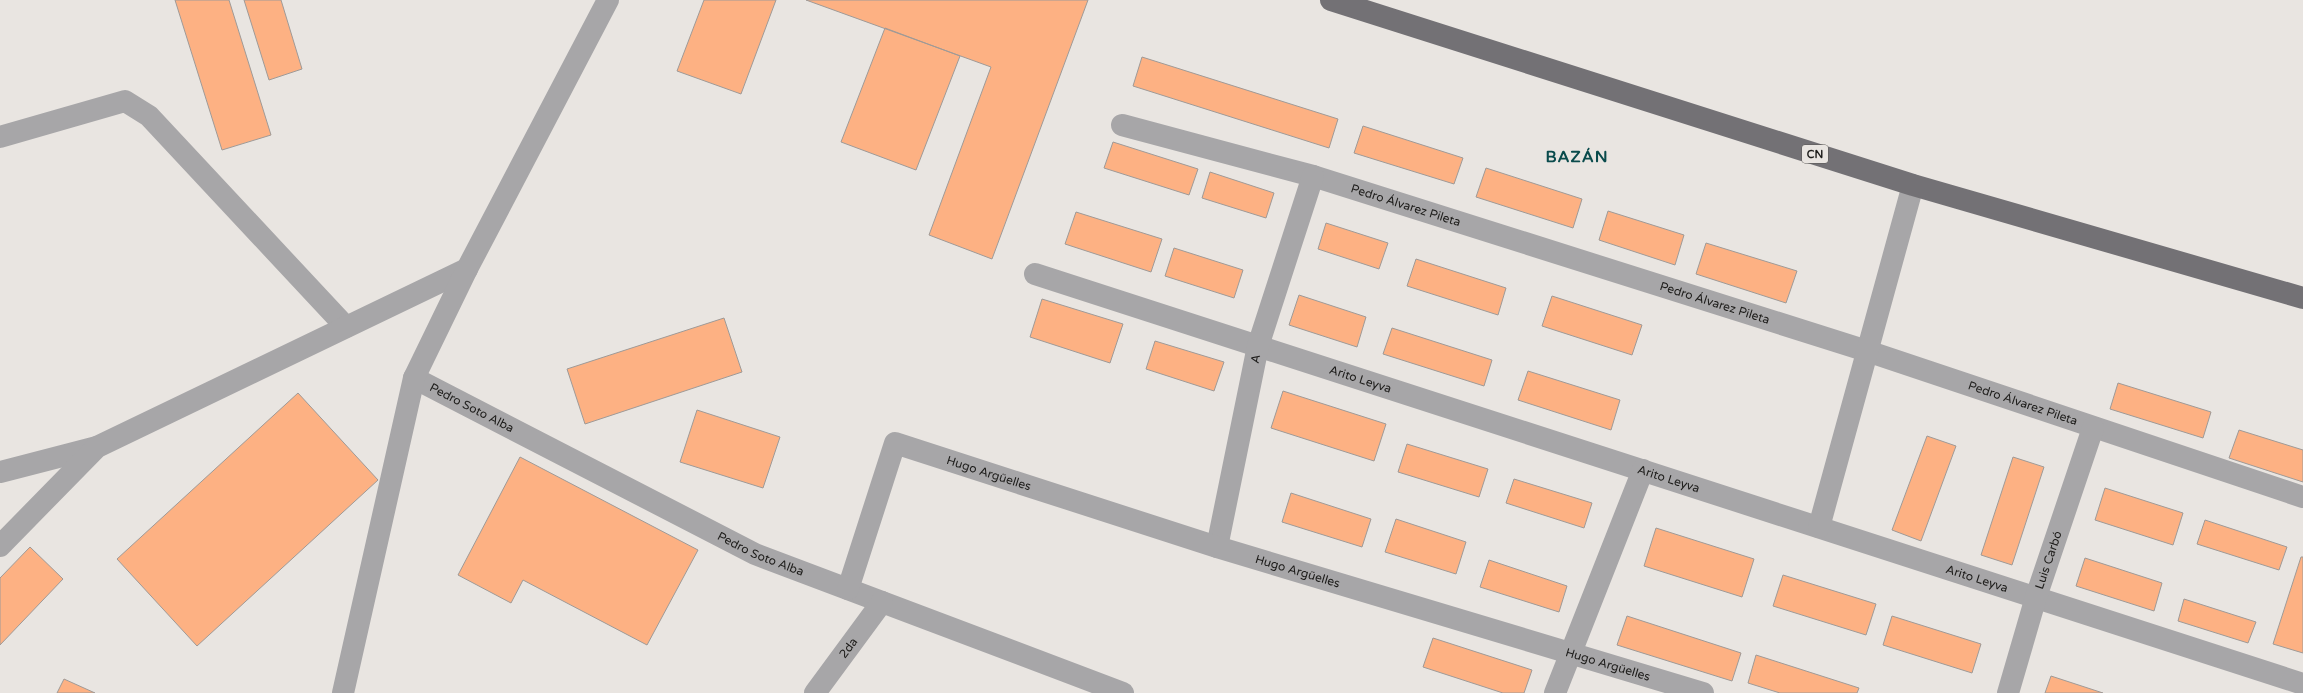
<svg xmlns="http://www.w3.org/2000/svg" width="2303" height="693" viewBox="0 0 2303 693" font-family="'Varela Round',sans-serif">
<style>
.building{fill:#fdb183;stroke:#9f9a97}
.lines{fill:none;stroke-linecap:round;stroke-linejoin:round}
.minor{stroke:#a7a6a8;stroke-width:22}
.major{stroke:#737175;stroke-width:22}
.labels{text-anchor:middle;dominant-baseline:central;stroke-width:3.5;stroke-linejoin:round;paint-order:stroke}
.shield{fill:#e9e5e1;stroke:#5a5856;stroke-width:1}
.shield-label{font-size:11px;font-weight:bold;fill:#1d1c1a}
.street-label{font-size:12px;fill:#1d1c1a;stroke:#e9e5e1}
.district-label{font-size:16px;font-weight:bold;letter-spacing:1px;fill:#0a4b4c;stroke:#e9e5e1}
</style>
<rect width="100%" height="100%" fill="#e9e5e1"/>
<path class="building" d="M175,0H229L271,135L222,150Z
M244,0H281L302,69L269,80Z
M704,0H776L741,94L677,71Z
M806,0H1088L992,259L929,235L991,67Z
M885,28L960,56L916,170L841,142Z
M1142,57L1338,119L1329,148L1133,86Z
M1363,126L1463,158L1454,184L1354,153Z
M1113,142L1198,169L1189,195L1104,168Z
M1486,168L1582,199L1573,228L1476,197Z
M1210,172L1274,193L1266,218L1202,198Z
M1608,211L1684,235L1675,265L1599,240Z
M1076,212L1162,239L1151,272L1065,244Z
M1326,223L1388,243L1379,269L1318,249Z
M1706,243L1797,271L1786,303L1696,274Z
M1174,248L1243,270L1234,298L1165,276Z
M1416,259L1506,288L1498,315L1407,286Z
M1299,295L1366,317L1357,347L1289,325Z
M1552,296L1642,325L1632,355L1542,326Z
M1042,299L1123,324L1110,363L1030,337Z
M724,318L742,372L585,424L567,369Z
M1392,328L1492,360L1484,386L1383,354Z
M1155,341L1224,362L1214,391L1146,369Z
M1528,371L1620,400L1611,430L1518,400Z
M2118,383L2211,412L2203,438L2110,409Z
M1283,391L1386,424L1374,461L1271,428Z
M298,393L378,480L197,646L117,559Z
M697,410L780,437L763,488L680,462Z
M2239,430L2303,450V482L2229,458Z
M1927,436L1956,446L1921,541L1892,530Z
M1407,444L1488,469L1479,497L1398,472Z
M520,457L698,550L647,645L523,580L511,603L458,575Z
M2013,457L2044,467L2012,565L1981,555Z
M1514,479L1592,503L1584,528L1506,503Z
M2105,488L2183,513L2173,545L2095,520Z
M1291,493L1371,519L1362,547L1282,522Z
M1396,519L1466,542L1456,574L1385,552Z
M2205,520L2287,547L2279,570L2197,544Z
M1656,528L1754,559L1742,597L1644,566Z
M30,547L63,579L0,645V578Z
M2301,557H2303V653L2273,644Z
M2085,558L2162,583L2154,611L2076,586Z
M1489,560L1567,586L1559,612L1480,587Z
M1783,575L1876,604L1866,635L1773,606Z
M2184,599L2256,622L2248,643L2178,621Z
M1627,616L1741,653L1732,681L1617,645Z
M1892,616L1981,644L1972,673L1883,645Z
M1433,638L1532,670L1524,693H1503L1423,667Z
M1756,655L1859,688L1857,693H1780L1748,683Z
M2051,676L2103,693H2045Z
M64,679L95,693H57Z"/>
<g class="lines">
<g class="minor">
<path id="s1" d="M1122,125L1313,176L1867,351L2303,497"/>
<path d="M0,137L125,101L149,116L346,327"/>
<path id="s2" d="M1035,274L2303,684"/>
<path id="s3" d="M414,378L755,554L1123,693"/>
<path d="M0,472L97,447"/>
<path d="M1819,527L1913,185"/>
<path d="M0,546L97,447L467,269"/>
<path id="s4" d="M1217,547L1258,346L1313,176"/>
<path id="s5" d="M848,589L895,443L1217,547L1703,693"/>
<path d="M343,693L414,378L467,269L608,0"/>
<path id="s6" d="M815,693L882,602"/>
<path d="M1555,693L1643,470"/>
<path id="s7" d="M2008,693L2036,597L2093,428"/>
</g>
<path class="major" d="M1331,0L1913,185L2303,298"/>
</g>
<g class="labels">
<rect class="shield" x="1802" y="145" width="26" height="18" rx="3"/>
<g class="shield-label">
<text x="1815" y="154">CN</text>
</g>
<g class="street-label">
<text stroke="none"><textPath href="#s1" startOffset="295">Pedro Álvarez Pileta</textPath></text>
<text stroke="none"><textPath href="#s1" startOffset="619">Pedro Álvarez Pileta</textPath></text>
<text stroke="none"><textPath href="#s4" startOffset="192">A</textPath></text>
<text stroke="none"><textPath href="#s2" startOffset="342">Arito Leyva</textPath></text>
<text stroke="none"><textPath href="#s1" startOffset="943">Pedro Álvarez Pileta</textPath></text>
<text stroke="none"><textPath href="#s3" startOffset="65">Pedro Soto Alba</textPath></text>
<text stroke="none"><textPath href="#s5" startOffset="252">Hugo Argüelles</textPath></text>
<text stroke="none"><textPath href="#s2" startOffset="666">Arito Leyva</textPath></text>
<text stroke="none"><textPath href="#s3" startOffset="389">Pedro Soto Alba</textPath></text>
<text stroke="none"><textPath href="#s7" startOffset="139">Luis Carbó</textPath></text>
<text stroke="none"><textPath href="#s5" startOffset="576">Hugo Argüelles</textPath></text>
<text stroke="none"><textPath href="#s2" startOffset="990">Arito Leyva</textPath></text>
<text stroke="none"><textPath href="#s6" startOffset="56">2da</textPath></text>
<text stroke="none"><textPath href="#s5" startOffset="900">Hugo Argüelles</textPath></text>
</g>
<g class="district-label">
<text x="1577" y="157">BAZÁN</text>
</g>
</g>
</svg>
